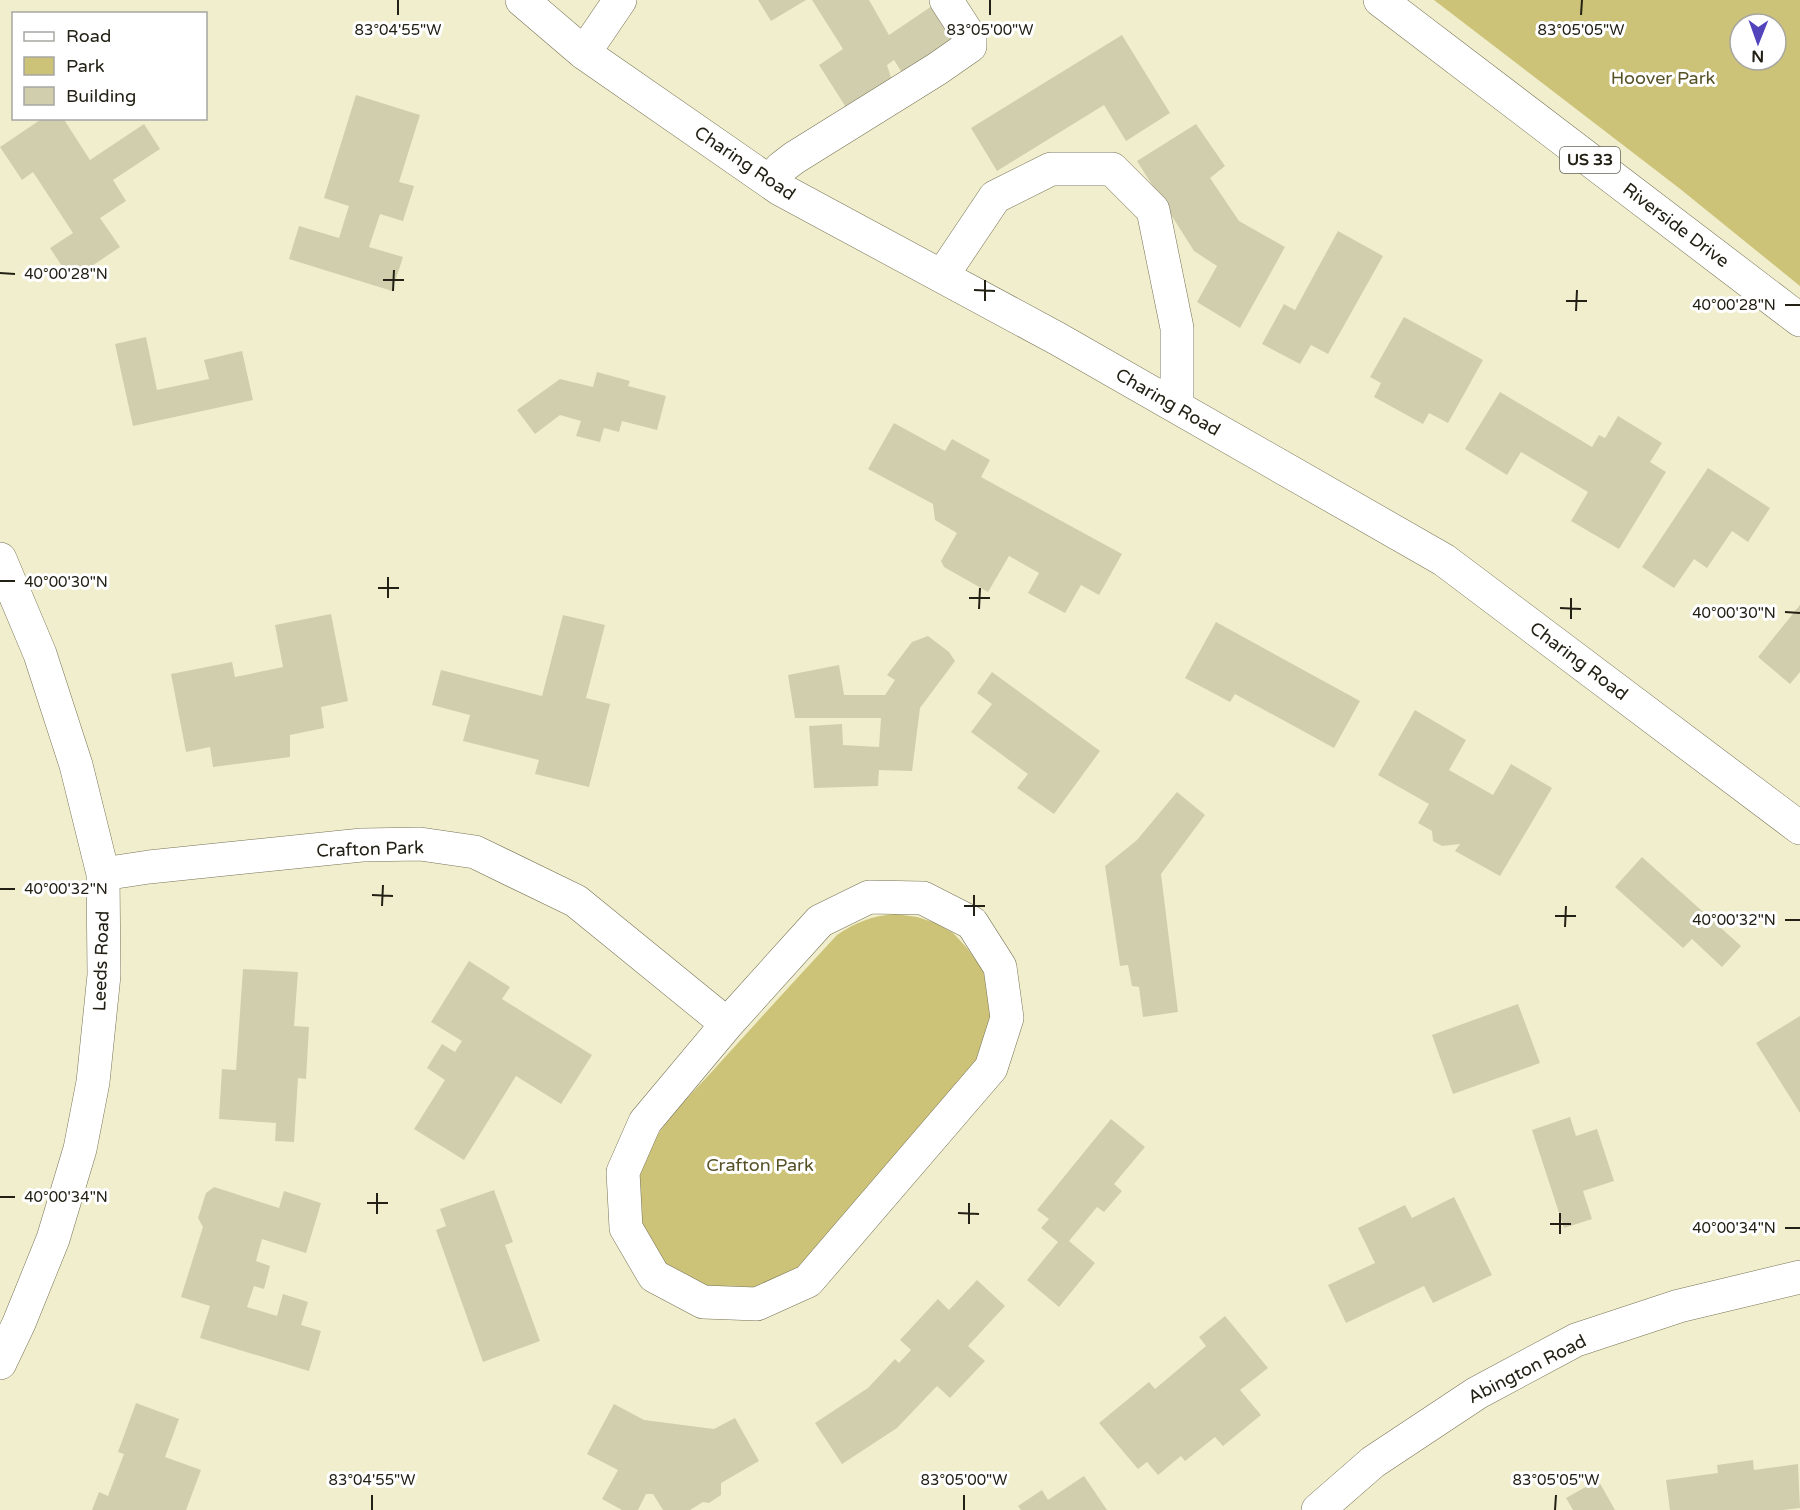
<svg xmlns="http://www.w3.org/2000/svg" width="1800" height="1510" viewBox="0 0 1800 1510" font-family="'Varela Round',sans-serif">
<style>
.green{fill:#ccc278;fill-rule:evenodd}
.building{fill:#d1ceae}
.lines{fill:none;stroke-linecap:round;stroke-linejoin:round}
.minor-casing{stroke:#777356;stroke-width:34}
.major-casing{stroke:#777356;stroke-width:34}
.minor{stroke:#fff;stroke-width:33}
.major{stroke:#fff;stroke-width:33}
.ticks{fill:none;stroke:#232115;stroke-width:2}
.labels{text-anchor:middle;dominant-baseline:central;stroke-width:6;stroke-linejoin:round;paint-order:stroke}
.shield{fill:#fff;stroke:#65645b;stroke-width:1.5}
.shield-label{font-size:16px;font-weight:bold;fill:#232115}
.park-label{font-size:18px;fill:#575126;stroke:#fff}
.street-label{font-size:18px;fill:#232115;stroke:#fff}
.ticks-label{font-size:15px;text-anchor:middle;fill:#232115;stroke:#fff;stroke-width:6;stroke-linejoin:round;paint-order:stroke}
</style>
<rect width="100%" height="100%" fill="#f1eecd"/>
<path class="green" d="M1434,0H1800V286L1679,188ZM1740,24H1776V60H1740Z
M895,914L917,917L936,923L953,933L967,948L982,969L990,990L993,1012L981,1058L802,1265C755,1293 740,1300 688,1279C648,1262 626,1201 643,1162C658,1125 691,1095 717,1066C757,1022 797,978 837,935C856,922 872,916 895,914Z"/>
<path class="building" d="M758,0H806L771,21Z
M812,0H869L889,35L932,6L956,45L904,76L894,60L887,65L893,84L849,112L819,65L843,49Z
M1122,35L1170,113L1126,141L1104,105L997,171L971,128Z
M356,95L420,115L399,182L414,186L403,221L380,214L369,247L403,257L392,291L289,259L299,226L339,238L349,206L324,198Z
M43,118H63L90,160L144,124L160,149L113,180L126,201L100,218L120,247L71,280L50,248L73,233L33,172L22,180L0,147Z
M1196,124L1225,166L1210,178L1239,221L1285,247L1240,328L1197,302L1217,266L1194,251L1137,161Z
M1338,231L1383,256L1328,354L1311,345L1300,364L1262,344L1284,304L1295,310Z
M1404,317L1483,360L1448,423L1429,413L1423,424L1374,397L1381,383L1370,377Z
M146,337L157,390L209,379L204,360L242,351L253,400L133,426L115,344Z
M597,372L630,381L628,386L666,396L657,430L622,421L619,432L604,428L600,442L576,436L581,421L560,415L535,434L517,410L560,379L593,387Z
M1500,392L1592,447L1599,435L1605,438L1618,416L1662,443L1650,462L1666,472L1619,549L1571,521L1588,492L1521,452L1507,475L1465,449Z
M894,423L945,451L952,439L990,460L981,477L1122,554L1099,595L1081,585L1065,613L1028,593L1039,573L1009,556L988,592L944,567L941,561L957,533L935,520L933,504L868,469Z
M1708,468L1770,508L1748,542L1732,531L1707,568L1694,559L1674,588L1642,567Z
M1800,605V672L1790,684L1758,657Z
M331,614L348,701L321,707L324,728L290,735V757L213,767L210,747L186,752L171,674L232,662L235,677L283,667L275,625Z
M563,615L605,625L586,698L610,704L589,787L535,774L539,760L463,741L470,715L432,705L441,670L542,696Z
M1216,622L1360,701L1334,748L1235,694L1230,702L1185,678Z
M928,636L949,652L955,661L920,708L912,771L879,770L878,786L814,788L809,726L842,724L843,745L879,747L881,718H795L788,675L839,665L844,695H885L895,680L887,675L912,642Z
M992,672L1100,751L1054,814L1017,788L1028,774L971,732L992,704L977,693Z
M1415,710L1466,740L1449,770L1493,795L1511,764L1552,788L1500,876L1455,851L1460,844L1442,846L1433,841L1432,831L1418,823L1429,804L1378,775Z
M1177,792L1205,815L1161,874L1178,1012L1143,1017L1139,987L1132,986L1128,965L1120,966L1105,866L1137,840Z
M1642,857L1741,946L1722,967L1692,939L1683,948L1615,887Z
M469,961L510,987L502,999L592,1055L561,1104L516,1076L464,1160L414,1129L445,1080L427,1068L442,1044L455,1052L462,1041L431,1022Z
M243,969L298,972L294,1026L309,1027L306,1079L298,1078L294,1142L275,1141L276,1123L219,1119L222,1069L236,1070Z
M1518,1004L1540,1063L1453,1094L1432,1035Z
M1800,1016V1113L1756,1043Z
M1570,1117L1576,1136L1597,1129L1614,1181L1583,1191L1592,1219L1564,1228L1532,1130Z
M1111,1119L1145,1147L1114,1184L1122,1191L1104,1212L1097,1207L1069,1241L1095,1263L1059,1307L1027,1280L1058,1242L1041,1228L1049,1219L1037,1210Z
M214,1187L279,1208L284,1191L321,1203L306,1253L262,1239L256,1261L270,1266L264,1289L254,1286L247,1307L277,1316L283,1294L308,1302L301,1325L321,1331L309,1371L200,1338L210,1306L181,1297L203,1227L198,1218L206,1193Z
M494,1190L513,1242L505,1245L540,1341L483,1362L436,1230L446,1226L440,1209Z
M1454,1197L1492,1275L1433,1303L1424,1286L1346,1323L1328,1285L1375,1263L1358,1228L1405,1205L1412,1218Z
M977,1280L1005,1306L968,1346L985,1361L950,1398L937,1386L897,1428L842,1464L815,1423L868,1388L895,1359L899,1363L911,1350L900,1340L938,1299L949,1310Z
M1225,1316L1268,1368L1240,1390L1261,1415L1223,1446L1215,1437L1185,1461L1181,1456L1158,1475L1147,1462L1138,1469L1099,1423L1149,1382L1155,1389L1206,1346L1199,1337Z
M136,1403L179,1419L165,1457L201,1470L186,1510H92L99,1492L108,1496L124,1454L118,1452Z
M614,1404L644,1420L714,1429L735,1418L759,1461L721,1483V1495L709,1503L703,1502L690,1510H663L653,1494H646L638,1510H622L602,1499L618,1470L587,1454Z
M1753,1460L1754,1470L1798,1464L1800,1508L1783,1510H1670L1666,1480L1718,1473L1717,1465Z
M1084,1476L1107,1510H1021L1018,1506L1042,1490L1048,1500Z
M1598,1480L1615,1510H1573L1566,1498Z"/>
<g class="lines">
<g class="minor-casing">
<path id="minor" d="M522,0L584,53L780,189L1058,339L1444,560L1800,828
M584,53L620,0
M770,182L781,168L794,158L937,69L970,46V37L946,0
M942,276L995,197L1051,169H1112L1153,210L1177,328V407
M0,559L40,654L76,765L103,874L104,975L93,1082L80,1149L53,1239L19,1323L0,1363
M103,874L149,867L362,845L420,844L475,852L576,901L727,1024
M869,897L923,898L972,923L1000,967L1007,1018L991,1068L808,1281L757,1304L703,1302L654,1276L626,1228L623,1172L645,1122L727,1024L820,921Z
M1318,1510L1373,1462L1477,1393L1576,1340L1679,1306L1800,1277"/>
</g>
<g class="major-casing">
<path id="major" d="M1380,0L1800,320"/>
</g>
<use href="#minor" class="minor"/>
<use href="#major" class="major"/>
</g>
<path class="ticks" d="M398,15V0M990,15V0M1581,15L1582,0M0,273L15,274M383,280H404M974,290L995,291M393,291L394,270M985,301V280M1566,301H1587M1785,305H1800M1576,311L1577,290M0,581H15M378,588H399M388,598V577M969,598H990M1560,608L1581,609M979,609L980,588M1785,612L1800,613M1571,619V598M0,889H15M372,895L393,896M382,906L383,885M964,906H985M974,916V895M1555,916H1576M1785,920H1800M1565,927L1566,906M0,1197H15M367,1203H388M958,1213L979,1214M377,1214V1193M969,1224V1203M1550,1224H1571M1785,1228H1800M1560,1234V1213M372,1510V1495M964,1510V1495M1555,1510L1556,1495"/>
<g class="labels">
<rect class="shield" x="1560" y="147" width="60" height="26" rx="4.5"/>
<g class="shield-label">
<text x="1590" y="160">US 33</text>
</g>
<g class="park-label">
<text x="1663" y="78">Hoover Park</text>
<text x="760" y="1165">Crafton Park</text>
</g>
<g class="street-label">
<text transform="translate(745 163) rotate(34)">Charing Road</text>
<text transform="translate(1676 225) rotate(37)">Riverside Drive</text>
<text transform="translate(1168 402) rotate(30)">Charing Road</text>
<text transform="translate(1579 661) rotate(37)">Charing Road</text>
<text transform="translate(370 849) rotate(-2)">Crafton Park</text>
<text transform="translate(101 961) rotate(-88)">Leeds Road</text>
<text transform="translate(1527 1369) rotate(-27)">Abington Road</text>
</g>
</g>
<g class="ticks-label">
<text x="398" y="35">83°04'55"W</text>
<text x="990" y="35">83°05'00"W</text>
<text x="1581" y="35">83°05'05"W</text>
<text x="66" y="279">40°00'28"N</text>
<text x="1734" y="310">40°00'28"N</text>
<text x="66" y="587">40°00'30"N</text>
<text x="1734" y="618">40°00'30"N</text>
<text x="66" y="894">40°00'32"N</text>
<text x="1734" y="925">40°00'32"N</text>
<text x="66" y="1202">40°00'34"N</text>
<text x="1734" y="1233">40°00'34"N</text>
<text x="372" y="1485">83°04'55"W</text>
<text x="964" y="1485">83°05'00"W</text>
<text x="1556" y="1485">83°05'05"W</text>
</g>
<rect x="12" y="12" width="195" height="108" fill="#ffffff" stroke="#a7a6a1" stroke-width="1.5"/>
<rect x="24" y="32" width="30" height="9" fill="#ffffff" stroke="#a7a6a1" stroke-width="1.5"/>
<text x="66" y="42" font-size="18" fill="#232115">Road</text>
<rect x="24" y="57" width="30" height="18" fill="#ccc278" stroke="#a7a6a1" stroke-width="1.5"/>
<text x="66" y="72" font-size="18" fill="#232115">Park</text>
<rect x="24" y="87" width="30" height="18" fill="#d1ceae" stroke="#a7a6a1" stroke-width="1.5"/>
<text x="66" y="102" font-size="18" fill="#232115">Building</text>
<g transform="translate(1758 42) rotate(181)"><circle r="28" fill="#ffffff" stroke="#a7a6a1" stroke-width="1.5"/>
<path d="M0-4.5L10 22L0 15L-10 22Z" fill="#5245bc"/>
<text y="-9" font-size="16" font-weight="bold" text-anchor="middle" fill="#232115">N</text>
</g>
</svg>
